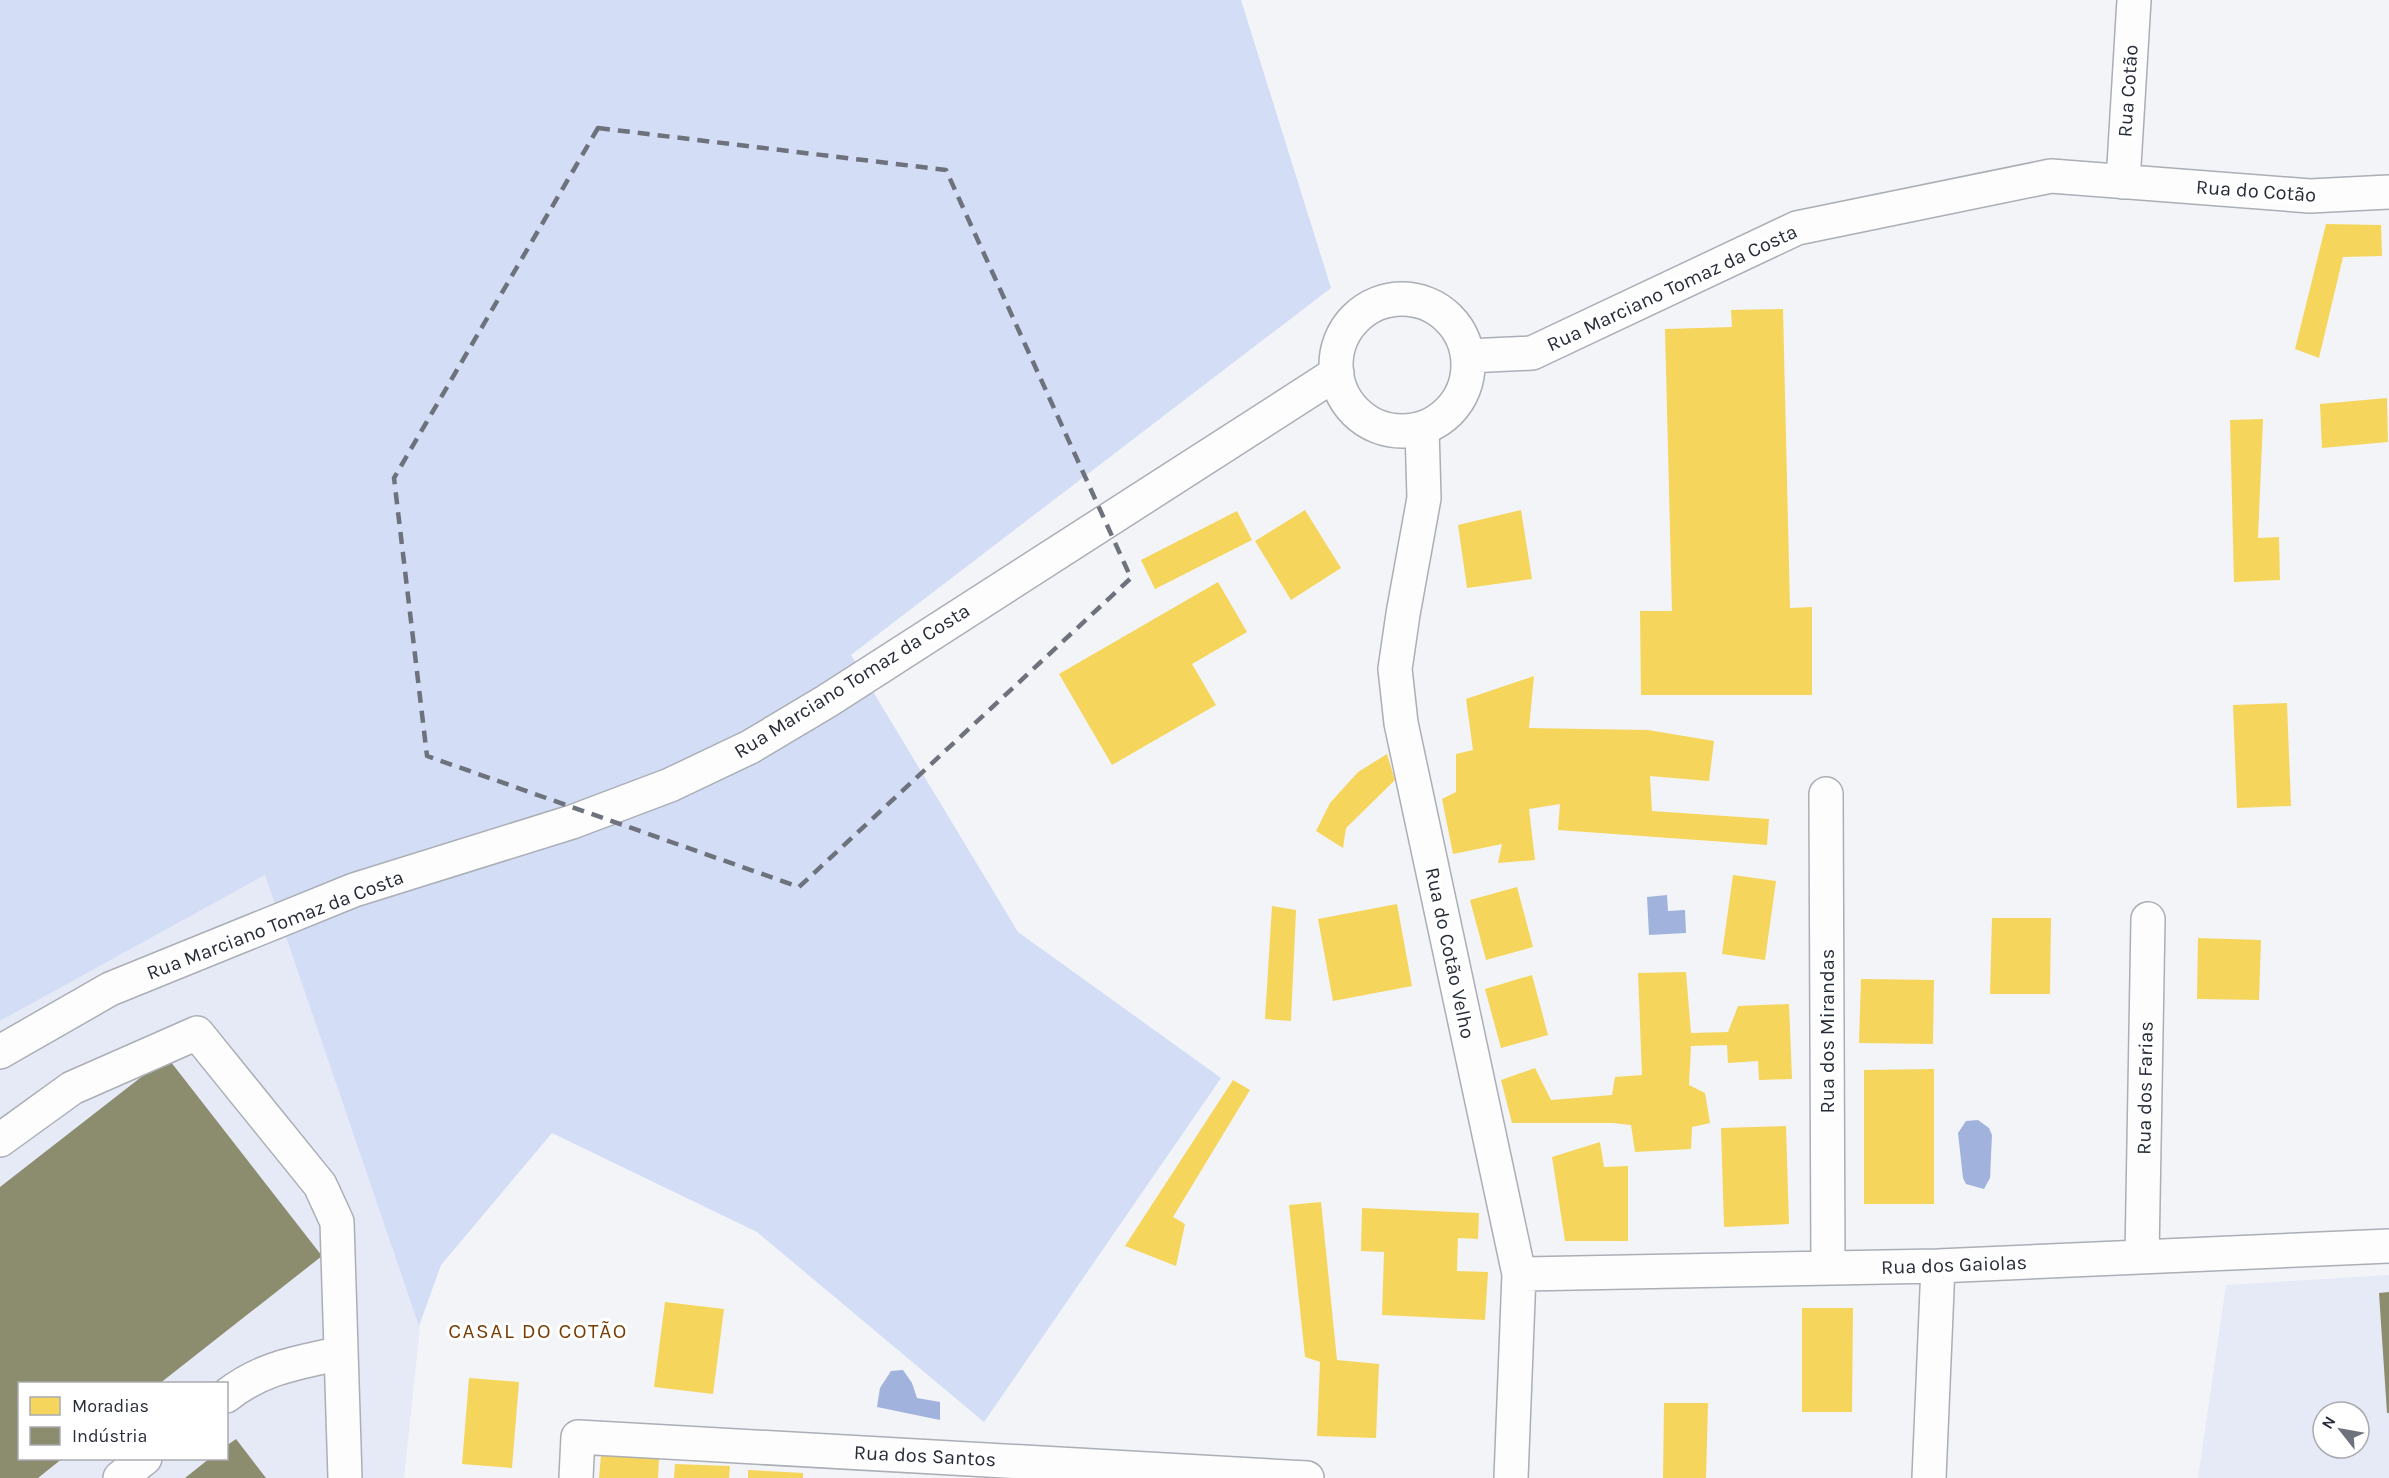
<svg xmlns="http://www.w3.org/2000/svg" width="2389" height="1478" viewBox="0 0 2389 1478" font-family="Karla,sans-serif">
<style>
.built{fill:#e6eaf6;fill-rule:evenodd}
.green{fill:#d3ddf6}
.water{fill:#a1b2dd}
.homes{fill:#f6d55c}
.industry{fill:#8c8c6e}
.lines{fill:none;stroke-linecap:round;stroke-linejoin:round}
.minor-casing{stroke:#aaaeb5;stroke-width:36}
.minor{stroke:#fdfdfe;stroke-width:33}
.marked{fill:none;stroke:#6e727c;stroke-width:4.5;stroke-dasharray:12 8;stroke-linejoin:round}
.labels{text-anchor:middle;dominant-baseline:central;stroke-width:6;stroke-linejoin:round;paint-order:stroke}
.street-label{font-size:20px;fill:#272c39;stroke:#fff}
.neighbourhood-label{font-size:21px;letter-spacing:1.5px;fill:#763e05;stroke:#fff}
</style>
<rect width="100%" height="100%" fill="#f2f4f8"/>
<path class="built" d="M265,875L333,1018L420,1328L404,1478H0V1021ZM20,1384H226V1458H20Z
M2389,1275V1478H2198L2226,1285ZM2323,1412H2359V1448H2323Z"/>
<path class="green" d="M0,0H1241L1331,288L851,655L1018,932L1221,1078L984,1422L757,1232L552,1133L441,1265L419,1326L265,875L0,1021Z"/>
<path class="water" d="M1667,895L1668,911L1685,910L1686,933L1649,935L1647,897Z
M1978,1120L1989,1128L1992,1135L1990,1178L1984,1189L1966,1184L1963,1178L1958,1133L1966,1121Z
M903,1370L912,1383L917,1398L940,1402V1420L877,1407L880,1388L891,1371Z"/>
<path class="homes" d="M2326,224L2381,225L2382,256L2343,257L2319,358L2295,349Z
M1783,309L1790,608L1812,607V695H1641L1640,611H1672L1665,329L1732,327L1731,310Z
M2387,398L2388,442L2322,448L2320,404Z
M2263,419L2258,538L2279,537L2280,580L2234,582L2230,420Z
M1305,510L1341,568L1291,600L1255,541Z
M1521,510L1532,579L1467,588L1458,525Z
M1237,511L1252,540L1155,589L1141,560Z
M1218,582L1247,632L1192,664L1216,705L1112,765L1059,674Z
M1534,676L1529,728L1648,730L1714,741L1709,781L1650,776L1652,811L1769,819L1767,845L1558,830L1560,804L1529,809L1535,860L1498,863L1502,844L1453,854L1442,799L1456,792V754L1473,750L1466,699Z
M2287,703L2291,806L2237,808L2233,705Z
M1387,754L1395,780L1346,828L1343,848L1316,831L1330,803L1358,772Z
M1733,875L1776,881L1765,960L1722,954Z
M1517,887L1533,947L1486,960L1470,900Z
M1397,904L1412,986L1333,1001L1318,919Z
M1272,906L1296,910L1291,1021L1265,1019Z
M1992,918H2051L2050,994H1990Z
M2198,938L2261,940L2259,1000L2197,999Z
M1686,972L1691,1033L1728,1032L1738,1006L1789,1004L1792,1079L1759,1080L1758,1061L1728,1063L1727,1045L1691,1046L1689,1085L1705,1093L1710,1123L1692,1127L1691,1149L1635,1152L1631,1125L1613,1123H1512L1501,1080L1535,1068L1551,1100L1612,1095L1615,1077L1642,1075L1638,973Z
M1532,975L1548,1035L1501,1048L1485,989Z
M1861,979L1934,980L1933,1044L1859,1043Z
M1934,1069V1204H1864V1070Z
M1233,1080L1250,1090L1173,1217L1185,1224L1176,1266L1125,1246Z
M1786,1126L1789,1224L1724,1227L1721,1128Z
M1600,1142L1604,1167L1628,1166V1241H1565L1552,1157Z
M1321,1202L1337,1360L1379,1364L1376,1438L1317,1436L1320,1362L1305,1357L1289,1205Z
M1362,1208L1479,1213L1478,1239L1458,1238L1457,1271L1488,1272L1485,1320L1382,1315L1384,1252L1361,1251Z
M665,1302L724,1309L713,1394L654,1387Z
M1802,1308H1853L1852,1412H1802Z
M469,1378L519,1382L512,1468L462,1464Z
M1664,1403H1708L1706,1478H1663Z
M601,1455L659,1459L658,1478H599Z
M675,1464L730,1466L729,1478H674Z
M748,1470L803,1473V1478H748Z"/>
<path class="industry" d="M167,1057L322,1256L159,1384H20V1458H63L38,1478H0V1187Z
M2389,1292V1413H2387L2379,1293Z
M236,1439L266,1478H185L210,1458H226V1446Z"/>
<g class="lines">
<g class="minor-casing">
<path id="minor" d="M2123,182L2134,0
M1336 365a66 66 0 1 1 132 0a66 66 0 1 1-132 0Z
M1468,356L1532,353L1797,228L2051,176L2310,196L2389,192
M1422,428L1424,498L1403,614L1395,669L1401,723L1519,1274L1511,1478
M1826,794L1828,1268
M0,1052L110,989L354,890L572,822L670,785L750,747L827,701L1337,373
M0,1140L72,1088L197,1033L320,1185L337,1222L345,1478
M2142,1257L2148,919
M1519,1274L1938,1266L2389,1246
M226,1396C263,1367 297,1363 341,1353
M120,1478L145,1458
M576,1478L578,1437L1307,1478
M1929,1478L1938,1266"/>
</g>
<use href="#minor" class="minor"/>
</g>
<path class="marked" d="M598,128L946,170L1131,578L799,887L427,756L394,478Z"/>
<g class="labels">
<g class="street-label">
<text transform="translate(2128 91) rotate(-86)">Rua Cotão</text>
<text transform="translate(2256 191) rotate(4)">Rua do Cotão</text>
<text transform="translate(1672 288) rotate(-25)">Rua Marciano Tomaz da Costa</text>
<text transform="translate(852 681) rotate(-32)">Rua Marciano Tomaz da Costa</text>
<text transform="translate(275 925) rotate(-21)">Rua Marciano Tomaz da Costa</text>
<text transform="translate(1450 953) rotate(78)">Rua do Cotão Velho</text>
<text transform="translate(1827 1031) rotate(-90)">Rua dos Mirandas</text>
<text transform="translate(2145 1088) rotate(-89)">Rua dos Farias</text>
<text transform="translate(1954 1265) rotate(-2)">Rua dos Gaiolas</text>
<text transform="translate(925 1456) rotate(3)">Rua dos Santos</text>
</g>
<g class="neighbourhood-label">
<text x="538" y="1331">CASAL DO COTÃO</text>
</g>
</g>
<rect x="18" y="1382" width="210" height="78" fill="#ffffff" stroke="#a9abb0" stroke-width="1.5"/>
<rect x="30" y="1397" width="30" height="18" fill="#f6d55c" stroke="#a9abb0" stroke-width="1.5"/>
<text x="72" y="1412" font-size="18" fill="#272c39">Moradias</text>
<rect x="30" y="1427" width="30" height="18" fill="#8c8c6e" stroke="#a9abb0" stroke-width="1.5"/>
<text x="72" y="1442" font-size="18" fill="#272c39">Indústria</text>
<g transform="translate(2341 1430) rotate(301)"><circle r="28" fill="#ffffff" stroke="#a9abb0" stroke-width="1.5"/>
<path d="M0-4.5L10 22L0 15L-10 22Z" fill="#6e727c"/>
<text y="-9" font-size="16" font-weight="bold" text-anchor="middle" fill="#272c39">N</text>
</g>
</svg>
